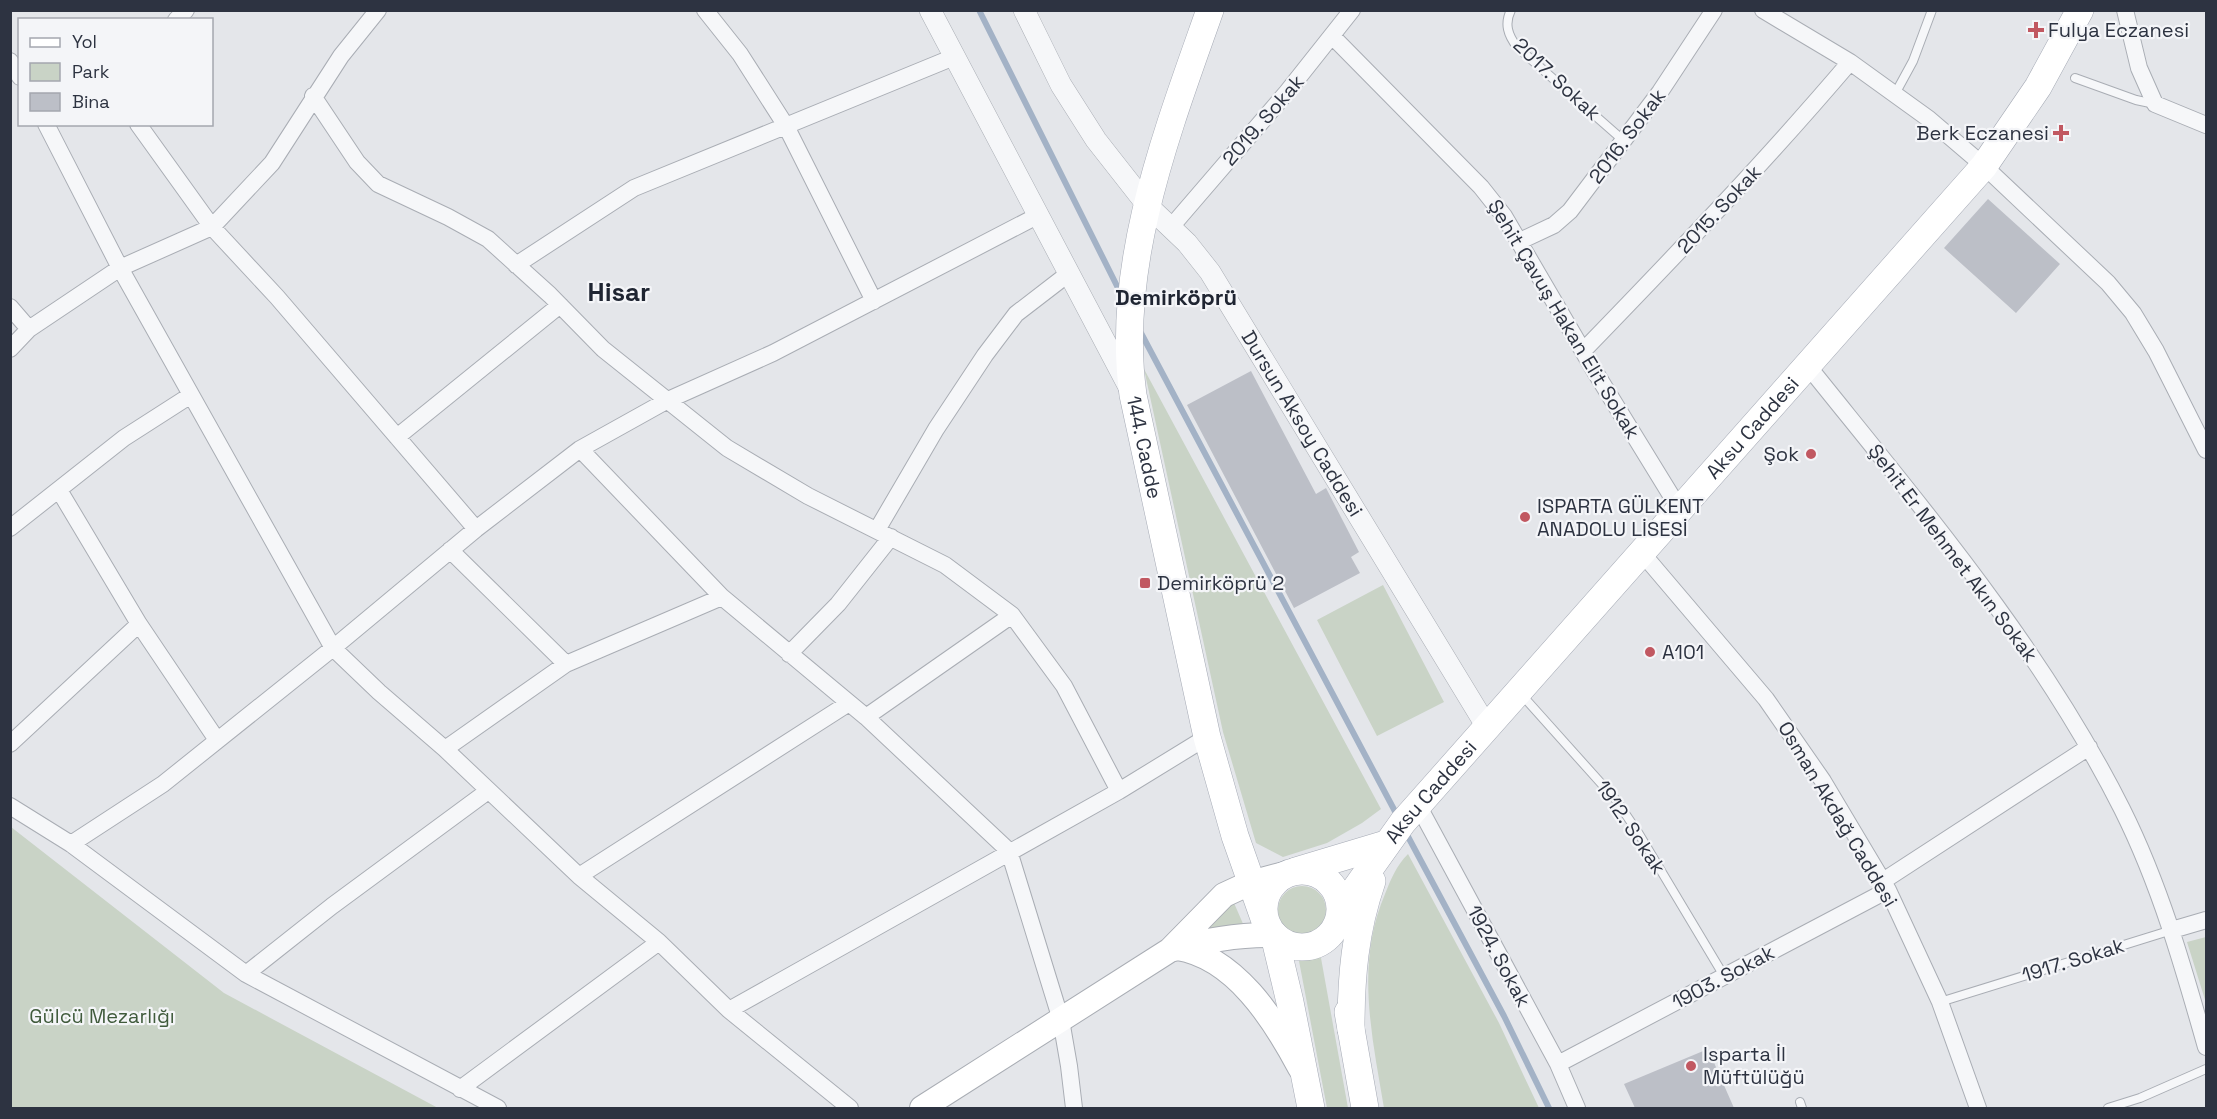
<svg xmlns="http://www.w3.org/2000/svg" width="2217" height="1119" viewBox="0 0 2217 1119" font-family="'Space Grotesk',sans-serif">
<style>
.green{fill:#c9d3c6}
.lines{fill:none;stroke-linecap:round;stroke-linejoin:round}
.stream{stroke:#a3b2c6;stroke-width:6}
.building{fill:#bcbfc7}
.service-casing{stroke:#a9adb4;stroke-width:10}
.minor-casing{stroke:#a9adb4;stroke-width:18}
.tertiary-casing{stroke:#a9adb4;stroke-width:22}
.secondary-casing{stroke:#a9adb4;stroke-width:26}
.primary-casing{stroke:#a5aab5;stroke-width:28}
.service{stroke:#f6f7f9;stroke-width:8}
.minor{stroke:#f6f7f9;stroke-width:16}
.tertiary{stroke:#f6f7f9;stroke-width:21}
.secondary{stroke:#fff;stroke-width:24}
.primary{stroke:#fff;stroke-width:27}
.poi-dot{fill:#c15861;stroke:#f4f5f8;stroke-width:2}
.labels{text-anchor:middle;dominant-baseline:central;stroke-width:4.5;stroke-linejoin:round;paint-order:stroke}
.poi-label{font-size:20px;fill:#2d3341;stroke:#f4f5f8;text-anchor:start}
.street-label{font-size:20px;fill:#2d3341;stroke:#f4f5f8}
.park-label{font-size:20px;fill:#405b3c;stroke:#f4f5f8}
.quarter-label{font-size:22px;font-weight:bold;fill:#1f2532;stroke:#f4f5f8}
.district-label{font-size:26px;font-weight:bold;fill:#1f2532;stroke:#f4f5f8}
</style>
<rect width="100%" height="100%" fill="#e4e6ea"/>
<path class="green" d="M1144,369L1381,809L1362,823L1327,843L1283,857L1256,843L1223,732Z
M1383,585L1444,702L1377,736L1317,620Z
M11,827L224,993L438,1108H11Z
M1408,854L1499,1023L1539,1108H1384C1372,1036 1355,964 1385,894C1391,879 1396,866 1408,854Z
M1278 910a24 24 0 1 1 48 0a24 24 0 1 1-48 0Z
M1234,903L1244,926L1195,933L1224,905Z
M2206,937V1003L2187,942Z
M1318,956L1321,958L1348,1108H1327L1299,961L1300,959Z"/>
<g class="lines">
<path class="stream" d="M979,10L1121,294
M1141,333L1398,817
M1405,831L1504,1016L1549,1108"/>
</g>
<path class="building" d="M1988,199L2060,264L2016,313L1944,248Z
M1251,371L1316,494L1326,488L1359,552L1351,557L1360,573L1294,608L1187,405Z
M1708,1049L1734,1108H1635L1624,1084Z"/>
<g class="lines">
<g class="service-casing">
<path id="service" d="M1511,10C1504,24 1508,35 1517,47L1624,141
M2075,78L2136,100L2155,104
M1895,94L1913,61L1932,10
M1521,694L1616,800L1639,834L1724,976
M1940,1002L2172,930
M1800,1102L1802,1108
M2108,1108L2140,1098L2206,1069"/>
</g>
<g class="minor-casing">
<path id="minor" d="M705,10L740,54L786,126L874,301
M1763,10L1850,62L1929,119L1984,166L2108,283L2133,313L2156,351L2206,450
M2125,10L2139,68L2155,104L2206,125
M176,20L186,10
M1333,37L1481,187L1504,216L1594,370L1680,510
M10,61L20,77
M313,96L357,162L378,184L448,217L488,239L550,295L603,349L727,448L808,496L945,565L1012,615L1064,686L1119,791
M46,124L120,268L333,648L379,692L445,749L579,876L659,942L729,1010L850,1108
M138,124L212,227L277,297L476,529
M1171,227L1287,92L1352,10
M1520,241L1554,225L1570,211L1660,92L1714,10
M516,265L634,188L954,57
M10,307L29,329
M10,349L29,329L120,268L212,227L272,163L341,56L378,10
M1583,351C1675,256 1764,163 1850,62
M1808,366C1921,507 2040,646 2122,809C2160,885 2183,966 2206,1047
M397,437L560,305
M580,449L722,597L866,717L1009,851L1061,1020L1069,1066L1074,1108
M59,490L139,624L217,740
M10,528L124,438L191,395
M877,530L936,429L985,355L1016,314L1068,274
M450,550L566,664
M1642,553L1766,699L1823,781L1888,890L1940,1002L1978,1108
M789,654L838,604L891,537
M866,717L1012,615
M10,744L139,624
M445,749L566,664L722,597
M1418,805L1558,1064L1577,1108
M10,806L71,844L246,974L498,1108
M71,844L163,784L333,648L476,529L580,449L668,400L773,353L1037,216
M579,876L849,703
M1883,881L2089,747
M2172,930L2206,920
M246,974L332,906L488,791
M729,1010L1119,791L1207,737
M1558,1064L1888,890
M460,1089L659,942"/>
</g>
<g class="tertiary-casing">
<g id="tertiary">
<path d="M930,10L1130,389"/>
<path id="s1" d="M1024,10L1061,85L1096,140L1147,205L1187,243L1210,272L1487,727"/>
</g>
</g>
<g class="secondary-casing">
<path id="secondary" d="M1274,935C1237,934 1205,940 1170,950L1224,895L1250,883L1292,872
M1177,948C1235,957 1274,1019 1300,1068
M922,1108L1170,950"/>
</g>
<g class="primary-casing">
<g id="primary">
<path id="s2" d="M1210,10C1167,132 1115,265 1133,395L1207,737L1235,836L1265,921"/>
<circle cx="1302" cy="909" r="38"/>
<path d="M1296,871L1386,844"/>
<path id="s3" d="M1340,916L1356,888L1403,822L1984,166L2038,87L2080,10"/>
<path d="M1274,935L1290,1002L1311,1108"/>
<path d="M1348,1012L1365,1108"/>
<path d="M1351,1029C1351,977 1355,930 1372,881"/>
</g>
</g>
<use href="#service" class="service"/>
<use href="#minor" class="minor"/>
<use href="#tertiary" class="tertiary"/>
<use href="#secondary" class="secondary"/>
<use href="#primary" class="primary"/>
</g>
<g class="poi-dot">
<path d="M2033 21h6v6h6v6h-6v6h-6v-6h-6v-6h6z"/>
<path d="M2058 124h6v6h6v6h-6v6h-6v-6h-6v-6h6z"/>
<circle cx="1811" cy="454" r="6"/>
<circle cx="1525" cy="517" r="6"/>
<rect x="1139" y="577" width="12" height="12" rx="3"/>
<circle cx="1650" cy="652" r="6"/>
<circle cx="1691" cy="1066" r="6"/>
</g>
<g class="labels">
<g class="poi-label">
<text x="2048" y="30">Fulya Eczanesi</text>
<text x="2049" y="133" text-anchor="end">Berk Eczanesi</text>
<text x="1799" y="454" text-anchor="end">Şok</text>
<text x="1537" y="506">ISPARTA GÜLKENT<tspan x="1537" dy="23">ANADOLU LİSESİ</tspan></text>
<text x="1157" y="583">Demirköprü 2</text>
<text x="1662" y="652">A101</text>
<text x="1703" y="1054">Isparta İl<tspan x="1703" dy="23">Müftülüğü</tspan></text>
</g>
<g class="street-label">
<text transform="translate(1557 79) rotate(43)">2017. Sokak</text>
<text transform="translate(1263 120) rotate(-49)">2019. Sokak</text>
<text transform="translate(1627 136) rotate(-53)">2016. Sokak</text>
<text transform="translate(1719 209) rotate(-47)">2015. Sokak</text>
<text transform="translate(1564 319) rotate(59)">Şehit Çavuş Hakan Elit Sokak</text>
<text stroke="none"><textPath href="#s1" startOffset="501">Dursun Aksoy Caddesi</textPath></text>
<text stroke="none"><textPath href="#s3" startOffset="640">Aksu Caddesi</textPath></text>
<text stroke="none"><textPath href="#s2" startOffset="450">144. Cadde</textPath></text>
<text transform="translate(1953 553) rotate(53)">Şehit Er Mehmet Akın Sokak</text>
<text stroke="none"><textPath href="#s3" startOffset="154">Aksu Caddesi</textPath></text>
<text transform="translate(1838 814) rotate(59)">Osman Akdağ Caddesi</text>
<text transform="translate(1631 827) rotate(56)">1912. Sokak</text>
<text transform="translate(1499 956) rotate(62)">1924. Sokak</text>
<text transform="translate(2073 960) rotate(-17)">1917. Sokak</text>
<text transform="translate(1723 977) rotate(-28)">1903. Sokak</text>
</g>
<g class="park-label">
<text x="102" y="1016">Gülcü Mezarlığı</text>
</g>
<g class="quarter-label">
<text x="1176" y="297">Demirköprü</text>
</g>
<g class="district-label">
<text x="619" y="292">Hisar</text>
</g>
</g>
<rect width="2217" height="1119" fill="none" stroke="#2d3341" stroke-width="24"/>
<rect x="18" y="18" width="195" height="108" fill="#f4f5f8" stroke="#a4a7af" stroke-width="1.5"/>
<rect x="30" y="38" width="30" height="9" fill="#ffffff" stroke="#a4a7af" stroke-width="1.5"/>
<text x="72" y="48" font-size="18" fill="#2d3341">Yol</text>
<rect x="30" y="63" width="30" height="18" fill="#c9d3c6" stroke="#a4a7af" stroke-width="1.5"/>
<text x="72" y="78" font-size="18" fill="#2d3341">Park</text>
<rect x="30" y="93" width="30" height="18" fill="#bcbfc7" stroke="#a4a7af" stroke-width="1.5"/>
<text x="72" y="108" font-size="18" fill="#2d3341">Bina</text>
</svg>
